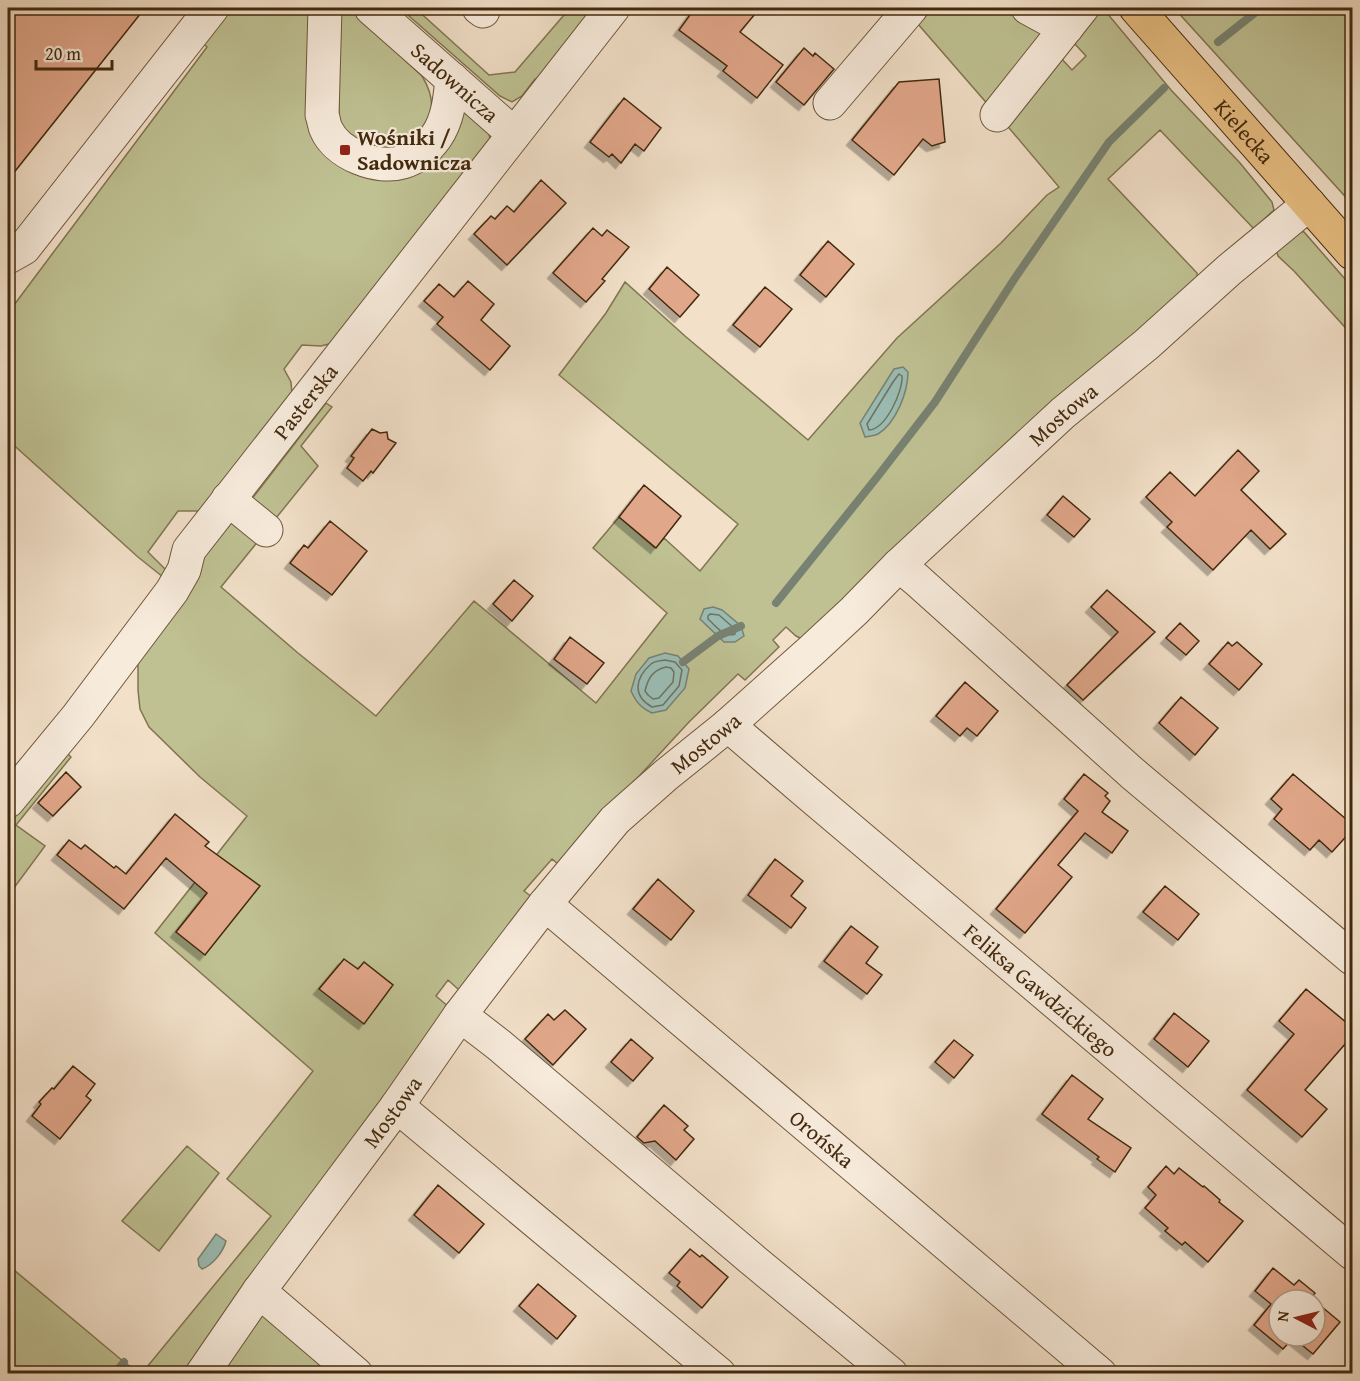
<svg xmlns="http://www.w3.org/2000/svg" width="1360" height="1381" viewBox="0 0 1360 1381" font-family="'Gentium Book Plus',serif">
<style>
.green{fill:#bfc193;stroke:#817550;stroke-width:1.5;fill-rule:evenodd}
.water{fill:#9bbdb5;stroke:#788272;stroke-width:1.5}
.lines{fill:none;stroke-linecap:round;stroke-linejoin:round}
.shore{stroke:#6f7361;stroke-width:1.5}
.stream{stroke:#788272;stroke-width:8}
.building{fill:#e1a78a;stroke:#43290d;stroke-width:1.5;filter:url(#shadow)}
.minor-casing{stroke:#6f573c;stroke-width:35}
.major-casing{stroke:#43290d;stroke-width:35}
.minor{stroke:#f7ebdc;stroke-width:33}
.major{stroke:#e9c084;stroke-width:33}
.poi-dot{fill:#8f2418;stroke:#f7ebdc;stroke-width:2}
.labels{text-anchor:middle;dominant-baseline:central;stroke-width:4.5;stroke-linejoin:round;paint-order:stroke}
.street-label{font-size:22px;fill:#43290d;stroke:#f7ebdc}
.poi-label{font-size:22px;font-weight:bold;fill:#43290d;stroke:#f7ebdc;text-anchor:start}
</style>
<defs>
<filter id="shadow"><feDropShadow dx="-5.5" dy="5.5" stdDeviation="0" flood-color="#0004"/></filter>
</defs>
<rect width="100%" height="100%" fill="#f2e0c9"/>
<filter id="stains"><feTurbulence type="fractalNoise" baseFrequency=".00333" numOctaves="4"/><feColorMatrix values="0 0 0 0 .2 0 0 0 0 .09 0 0 0 0 .02 0 0 0 .5 -.17"/></filter>
<radialGradient id="worn" r=".72"><stop offset=".6" stop-color="#630" stop-opacity="0"/><stop offset="1" stop-color="#630" stop-opacity=".3"/></radialGradient>
<path class="green" d="M226,8H312L310,123L419,172C445,160 451,136 463,112C471,114 486,126 489,134C490,138 490,141 489,144L333,343L321,346L302,345L284,369L291,382L292,394L205,511H178L148,552L172,576L168,581L138,557L8,440V313L207,47L200,40Z
M338,8H349L422,76C430,89 435,104 429,120C426,127 420,135 415,141L378,152L345,131L339,118Z
M400,8H415L489,75L515,72L570,8H601L541,83L535,79L522,96L512,102L500,96Z
M919,8H1016L1052,28L991,108L911,16Z
M1174,8H1352V204Z
M1095,10H1100L1107,13L1171,90L1240,163L1272,202L1274,210L1254,229L1160,130L1108,179L1197,273L1198,281L802,639L796,636L786,627L773,640L779,647L745,680L738,674L689,722L558,864L552,859L524,891L536,900L459,990L448,980L436,996L450,1008L188,1373H142L271,1216L227,1179L313,1071L155,933L247,816L200,777L149,727L140,709L138,690V660L192,572L233,520L259,540L221,587L298,653L376,716L474,601L596,703L667,613L593,548L619,517L655,548L664,538L700,571L738,524L559,375L606,313L625,282L685,336L808,440L897,338L1001,243L1047,195L1059,187L1004,122ZM1074,43L1086,56L1072,70L1060,57Z
M1299,231L1304,232L1352,287V335L1294,271L1278,256L1276,249Z
M326,403L332,407L301,446L318,466L272,523L248,504Z
M62,748L71,757L16,825L45,846L8,896V817Z
M187,1146L219,1173L159,1251L122,1221Z
M8,1265L124,1362L139,1373H8Z
M262,1314L334,1374H220Z"/>
<path class="water" d="M903,367L908,372C908,392 896,423 878,434C874,436 870,436 865,437L860,423L894,369Z
M713,607L722,610L741,626L744,636L735,642H724L700,619L704,609Z
M665,653L678,656L689,669L685,688L666,710L652,713C641,708 636,702 631,691L636,674L649,658Z
M216,1234L226,1241C223,1252 213,1265 202,1269L199,1266L198,1259Z"/>
<g class="lines">
<path class="shore" d="M899,374L902,376C903,391 886,429 869,430L867,424L893,382Z
M710,614L719,615L735,629V634C724,638 717,627 708,619V616Z
M665,660L675,662L682,670L679,686L663,705L652,707C632,696 635,678 651,664C655,661 660,661 665,660Z
M666,667L671,668L674,672L673,682L659,698L653,699L648,695L645,691C648,678 653,670 666,667Z"/>
<path class="stream" d="M1218,42L1261,8
M776,603L878,476L935,402L1015,278L1109,142L1164,88
M683,662L718,636L741,626
M114,1374L124,1362"/>
</g>
<path class="building" d="M8,8H145L8,180Z
M695,8H760L740,32L783,65L757,98L723,71L727,66L679,30Z
M804,48L813,56L815,53L834,69L804,105L776,82Z
M939,79L945,142L932,146L923,139L894,175L852,140L899,82Z
M624,98L661,128L644,151L635,144L621,163L612,154L609,157L590,142Z
M541,180L566,203L507,265L474,234L491,216L495,219L507,206L514,212Z
M593,228L602,236L607,230L629,247L602,279L605,281L586,302L553,273Z
M828,241L854,264L826,297L800,275Z
M667,267L699,295L680,317L649,289Z
M468,281L494,304L481,320L510,346L490,370L437,324L443,317L424,301L439,284L454,297Z
M765,287L792,309L760,347L733,325Z
M372,429L380,433L387,432L388,439L396,443L373,473L371,471L363,481L347,468L354,458L351,456Z
M1238,450L1259,471L1241,490L1286,534L1270,549L1251,530L1213,570L1167,527L1172,522L1146,497L1170,472L1195,496Z
M644,485L681,516L656,548L619,517Z
M1063,496L1090,519L1074,537L1047,515Z
M330,521L367,551L332,595L290,563L304,545L308,548Z
M514,580L533,596L512,621L493,604Z
M1107,590L1155,632L1083,700L1067,685L1118,632L1091,607Z
M1180,623L1199,641L1186,655L1166,638Z
M570,637L604,663L587,684L554,659Z
M1228,642L1232,646L1237,642L1262,664L1239,690L1209,664Z
M965,682L998,711L977,736L967,728L960,736L936,716Z
M1181,697L1218,728L1195,755L1159,723Z
M66,772L81,787L53,816L38,803Z
M1084,774L1108,793L1105,796L1110,801L1102,812L1128,831L1112,853L1085,833L1058,865L1072,877L1025,933L996,909L1078,811L1064,799Z
M1293,774L1353,825V829L1332,852L1319,840L1310,850L1274,819L1282,809L1271,799Z
M175,814L209,842L205,846L260,886L205,955L176,932L207,893L166,858L124,909L57,855L69,840L81,849L85,845L114,868L116,866L126,874Z
M775,859L803,881L791,896L806,908L791,928L748,895Z
M658,879L694,911L671,940L633,909Z
M1165,886L1199,914L1178,940L1143,912Z
M851,926L878,947L866,963L882,975L867,994L824,961Z
M344,959L358,969L364,962L393,985L364,1024L319,989Z
M1306,989L1353,1028V1035L1305,1090L1327,1109L1302,1137L1247,1090L1294,1034L1279,1021Z
M565,1010L586,1029L553,1065L525,1039L548,1014L554,1020Z
M1174,1013L1209,1041L1188,1067L1154,1039Z
M631,1039L653,1058L633,1081L611,1062Z
M954,1040L973,1055L954,1078L935,1062Z
M73,1066L95,1084L86,1096L91,1100L60,1139L32,1116L41,1104L39,1102L52,1088L54,1089Z
M1072,1075L1103,1099L1088,1119L1131,1148L1115,1172L1097,1159L1099,1157L1042,1114Z
M664,1105L688,1126L684,1130L694,1139L676,1160L655,1141L644,1143L637,1137Z
M1166,1166L1174,1174L1179,1168L1203,1187L1204,1186L1220,1200L1219,1202L1243,1221L1208,1262L1185,1242L1182,1245L1165,1231L1168,1228L1145,1208L1156,1195L1148,1187Z
M438,1185L484,1224L459,1253L414,1215Z
M690,1249L700,1257L702,1255L728,1277L702,1308L677,1286L680,1282L669,1273Z
M1273,1268L1294,1285L1299,1280L1315,1293L1311,1298L1314,1300H1279V1336H1315V1301L1340,1322L1313,1354L1293,1338L1283,1349L1254,1325L1271,1304L1255,1291Z
M538,1284L576,1316L557,1339L519,1306Z"/>
<g class="lines">
<g class="minor-casing">
<g id="minor">
<path d="M325,8L322,115C324,120 324,125 326,129C337,154 377,170 403,162C416,158 428,148 436,137C448,120 450,99 452,79"/>
<path id="s1" d="M371,8L514,134"/>
<path d="M479,8L483,11"/>
<path d="M1028,8L1050,20L1067,27"/>
<path d="M830,103L911,8"/>
<path d="M997,115L1082,8"/>
<path d="M8,257L24,248L212,8"/>
<path d="M228,499L266,530"/>
<path d="M899,565L917,580L1132,773L1352,958"/>
<path id="s2" d="M728,725L805,791L1352,1253"/>
<path id="s3" d="M8,801L78,716L172,591L184,570L189,550L613,8"/>
<path id="s4" d="M545,904L1100,1374"/>
<path d="M460,1015L499,1045L754,1261L891,1374"/>
<path d="M397,1106L719,1374"/>
<path d="M259,1291L356,1374"/>
<path id="s5" d="M202,1374L259,1291L397,1106L460,1015L545,904L615,820L666,775L728,725L812,650L854,611L899,565L1063,413L1147,344L1229,270L1309,204"/>
</g>
</g>
<g class="major-casing">
<g id="major">
<path id="s6" d="M1136,8L1352,253"/>
</g>
</g>
<use href="#minor" class="minor"/>
<use href="#major" class="major"/>
</g>
<rect class="poi-dot" x="339" y="144" width="12" height="12" rx="3"/>
<g class="labels">
<g class="street-label">
<text stroke="none"><textPath href="#s1" startOffset="112">Sadownicza</textPath></text>
<text stroke="none"><textPath href="#s6" startOffset="164">Kielecka</textPath></text>
<text stroke="none"><textPath href="#s3" startOffset="500">Pasterska</textPath></text>
<text stroke="none"><textPath href="#s5" startOffset="1296">Mostowa</textPath></text>
<text stroke="none"><textPath href="#s5" startOffset="810">Mostowa</textPath></text>
<text stroke="none"><textPath href="#s2" startOffset="410">Feliksa Gawdzickiego</textPath></text>
<text stroke="none"><textPath href="#s5" startOffset="324">Mostowa</textPath></text>
<text stroke="none"><textPath href="#s4" startOffset="363">Orońska</textPath></text>
</g>
<g class="poi-label">
<text x="357" y="137">Wośniki /<tspan x="357" dy="25">Sadownicza</tspan></text>
</g>
</g>
<rect width="1360" height="1381" fill="none" stroke="#f2e0c9" stroke-width="30"/>
<rect x="9" y="9" width="1342" height="1363" fill="none" stroke="#43290d" stroke-width="3"/>
<rect x="15" y="15" width="1330" height="1351" fill="none" stroke="#43290d" stroke-width="1.5"/>
<g transform="translate(1297 1318) rotate(277)"><circle r="28" fill="#f7ebdc" stroke="#af9d89" stroke-width="1.5"/>
<path d="M0-4.5L10 22L0 15L-10 22Z" fill="#8f2418"/>
<text y="-9" font-size="16" font-weight="bold" text-anchor="middle" fill="#43290d">N</text>
</g>
<path d="M36 60v9h76v-9" fill="none" stroke="#43290d" stroke-width="3"/>
<text x="45" y="60" font-size="18" fill="#43290d" stroke="#f7ebdc" stroke-width="4.5" paint-order="stroke">20 m</text>
<rect width="100%" height="100%" filter="url(#stains)"/>
<rect width="100%" height="100%" fill="url(#worn)"/>
</svg>
